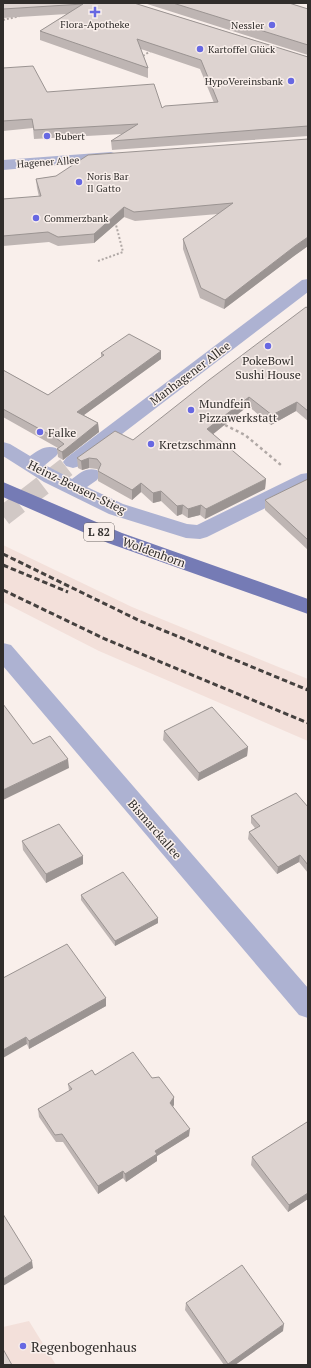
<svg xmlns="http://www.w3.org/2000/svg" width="311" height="1368" viewBox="0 0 311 1368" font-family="'PT Serif',serif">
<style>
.built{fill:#f3e0da}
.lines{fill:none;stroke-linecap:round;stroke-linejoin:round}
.minor-tunnel{stroke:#d1c8c5;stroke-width:20;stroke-dasharray:20 10;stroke-linecap:butt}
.path-far1{stroke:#b0a8a5;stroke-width:2;stroke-dasharray:2 2;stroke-linecap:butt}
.path{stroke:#b0a8a5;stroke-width:2.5;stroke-dasharray:3 3;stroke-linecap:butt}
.minor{fill:#adb2d2;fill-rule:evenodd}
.major{fill:#757bb5;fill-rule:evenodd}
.rail{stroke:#45413f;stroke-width:3;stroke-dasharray:5.5 3;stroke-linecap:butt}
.wall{fill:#beb5b3}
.shaded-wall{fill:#9b9492}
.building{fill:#ddd3d0;stroke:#9b9492}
.poi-dot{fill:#6768e2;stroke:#f9efeb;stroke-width:1.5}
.labels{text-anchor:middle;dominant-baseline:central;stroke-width:3;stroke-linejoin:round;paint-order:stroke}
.far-poi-label{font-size:10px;fill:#302d2b;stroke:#f9efeb;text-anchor:start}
.far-street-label{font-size:10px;fill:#302d2b;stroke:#f9efeb}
.shield{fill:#f9efeb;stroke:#6c6765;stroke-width:1}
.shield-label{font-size:11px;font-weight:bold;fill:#302d2b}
.poi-label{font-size:12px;fill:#302d2b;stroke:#f9efeb;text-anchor:start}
.street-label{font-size:12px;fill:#302d2b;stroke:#f9efeb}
.near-poi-label{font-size:14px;fill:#302d2b;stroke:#f9efeb;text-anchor:start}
</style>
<rect width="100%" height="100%" fill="#f9efeb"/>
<path class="built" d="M3,545L132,607L308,679V741L99,651L3,602Z
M29,1321L56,1365H3V1327Z"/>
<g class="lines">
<path class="minor-tunnel" d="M3,516L73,462"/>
<path class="path-far1" d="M3,20L20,16
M143,56L152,50
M98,261L123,252L115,221"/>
<path class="path" d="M225,425L245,435L281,465"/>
<path class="minor" d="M111,152L117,154L119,157L117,160L3,170V160Z
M308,279V292L80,466L73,468L66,466L63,462L66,458L302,280Z
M3,442L10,444L30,456C39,450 45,445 56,448L59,452L56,456L45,465L72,479C80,473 86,467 97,470L100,475L97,480L87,487L123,504L187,524L197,525L301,474L308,473V487L207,537L200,539L186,538L109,514L44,482L3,456Z
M3,643L11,645L308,988V1018L299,1015L3,666Z"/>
<path class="major" d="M3,482L122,533L308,599V614L108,543L3,497Z"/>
<path class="rail" d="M3,554L138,620L308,690
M3,565L68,592
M3,590L105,639L308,723"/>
</g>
<path class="wall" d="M3,3H134L308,57V136L112,150L111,141L122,134L34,139L33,128L3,131V68L47,92L162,108L214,103L200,69L141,49L148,68V78L40,40V31L67,14L3,18Z
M144,3H289L308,9V55Z
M308,139V246L294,256L224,309L200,298L183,249V239L218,214L135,221L124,217L94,243L58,246L49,242L3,246V199L39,197L37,188L36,179L56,176Z
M308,308V421L296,411L271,425L248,406L213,434L266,479L265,489L205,519L200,515L188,518L182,514L177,516L161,501L153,503L141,492L132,500L98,481V470L97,469L89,468L82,470L78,468L77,458L133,440Z
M161,351V359L84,415L98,423L99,432L63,460L58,457L57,449L58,448L3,417V370L48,395L101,358V353Z
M308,479V550L265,510V500Z
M164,731L248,747L247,756L198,781L163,740Z
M308,807V873L299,862L277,874L248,839L249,832L255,828L251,823V816Z
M22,841L83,856V864L46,883L23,850Z
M81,895L158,918V923L115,946L81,900Z
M3,978L106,1006L29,1049L27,1044Z
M95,1075L152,1078L174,1097V1105L173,1106L189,1136L157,1156V1161L126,1182L123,1178L98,1194L63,1142H56L39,1117L38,1109L69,1091L68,1084Z
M308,1124V1199L288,1212L251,1165L252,1157Z
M186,1303L283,1331L235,1365H224L185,1310Z"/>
<path class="shaded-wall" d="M124,207V217L94,243V234Z
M308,237V246L294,256L224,309L225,300L295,246Z
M161,351V359L77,420V412Z
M249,397L248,406L207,439V429Z
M297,402L296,411L271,425L272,415Z
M98,423L99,432L63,460L62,452Z
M89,458V468L82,470L81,461Z
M266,479L265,489L205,519L206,509Z
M141,483V492L132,500V490Z
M161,491V501L153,503V493Z
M183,505L182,514L177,516V506Z
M201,505L200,515L188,518V509Z
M248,747L247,756L198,781L199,773Z
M68,759L69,768L3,800V790Z
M300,855L299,862L277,874L278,867Z
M83,856V864L46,883V874Z
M158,918V923L115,946V941Z
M106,998V1006L29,1049V1041Z
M26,1037L27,1044L3,1058V1050Z
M174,1097V1105L170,1110V1103Z
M190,1129L189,1136L157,1156V1161L126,1182L125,1174L155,1151Z
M123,1171V1178L98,1194V1186Z
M308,1193V1199L288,1212L289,1205Z
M32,1261L33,1268L3,1286V1279Z
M284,1324L283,1331L235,1365H228V1364Z"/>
<path class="building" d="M3,3H134L308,57V126L111,141L138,124L34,130L32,119L3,121V68L33,66L47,92L154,84L162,108L165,106L218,102L201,60L137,39L148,68L40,31L83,4L3,9Z
M173,3H289L308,9V45Z
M308,139V237L295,246L225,300L201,288L183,239L233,203L134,212L124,207L94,234L58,237L48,232L3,236V199L41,196L36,179L56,176L88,155Z
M306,307L308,308V411L297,402L272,415L249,397L207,429L266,479L206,509L201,505L188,509L183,505L177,506L161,491L153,493L141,483L132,490L98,471L101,464L97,459L89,458L81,461L77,458L115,431L133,440L209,380Z
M129,334L161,351L77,412L98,423L62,452L57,449L64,444L56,438L3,409V370L48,395L104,355L101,353Z
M308,479V540L265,500Z
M3,704L33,744L50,736L68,759L3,790Z
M212,707L248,747L199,773L164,731Z
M296,793L308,807V865L300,855L278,867L249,832L260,826L251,816Z
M59,824L83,856L46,874L22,841Z
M123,872L158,918L115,941L81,895Z
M67,944L106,998L29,1041L26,1037L3,1050V978Z
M133,1052L152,1078L159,1077L174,1097L170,1103L190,1129L155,1151L157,1154L125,1174L123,1171L98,1186L62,1134L55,1135L38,1109L72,1089L68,1084L92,1070L95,1075Z
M307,1122L308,1124V1193L289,1205L252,1157Z
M3,1214L32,1261L3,1279Z
M242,1265L284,1324L228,1364L186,1303Z
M3,1349L12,1365H3Z"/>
<g class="poi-dot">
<path d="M93 6h4v4h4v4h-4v4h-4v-4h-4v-4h4z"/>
<circle cx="272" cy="25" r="4"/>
<circle cx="200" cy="49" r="4"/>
<circle cx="291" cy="81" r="4"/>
<circle cx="47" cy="136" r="4"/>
<circle cx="79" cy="182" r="4"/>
<circle cx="36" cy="218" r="4"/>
<circle cx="268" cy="346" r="4"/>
<circle cx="191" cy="410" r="4"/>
<circle cx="40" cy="432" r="4"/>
<circle cx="151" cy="444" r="4"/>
<circle cx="23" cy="1346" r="4"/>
</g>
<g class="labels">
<g class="far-poi-label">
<text x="95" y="24" text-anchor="middle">Flora-Apotheke</text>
<text x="264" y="25" text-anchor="end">Nessler</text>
<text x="208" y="49">Kartoffel Glück</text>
<text x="283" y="81" text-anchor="end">HypoVereinsbank</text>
<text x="55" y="136">Bubert</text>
<text x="87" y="176">Noris Bar<tspan x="87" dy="12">Il Gatto</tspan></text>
<text x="44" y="218">Commerzbank</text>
</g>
<g class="far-street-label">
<text transform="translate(48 162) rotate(-4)">Hagener Allee</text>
</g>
<rect class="shield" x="84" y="523" width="30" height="18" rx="3"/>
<g class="shield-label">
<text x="99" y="532">L 82</text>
</g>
<g class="poi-label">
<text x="268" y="360" text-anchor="middle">PokeBowl<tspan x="268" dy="14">Sushi House</tspan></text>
<text x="199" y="403">Mundfein<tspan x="199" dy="14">Pizzawerkstatt</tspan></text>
<text x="48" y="432">Falke</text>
<text x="159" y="444">Kretzschmann</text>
</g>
<g class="street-label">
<text transform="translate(190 373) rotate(-37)">Manhagener Allee</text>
<text transform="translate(77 487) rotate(26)">Heinz-Beusen-Stieg</text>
<text transform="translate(154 552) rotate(20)">Woldenhorn</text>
<text transform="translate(155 829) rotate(49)">Bismarckallee</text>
</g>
<g class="near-poi-label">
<text x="31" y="1346">Regenbogenhaus</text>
</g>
</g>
<rect width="311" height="1368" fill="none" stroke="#302d2b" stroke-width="8"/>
</svg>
